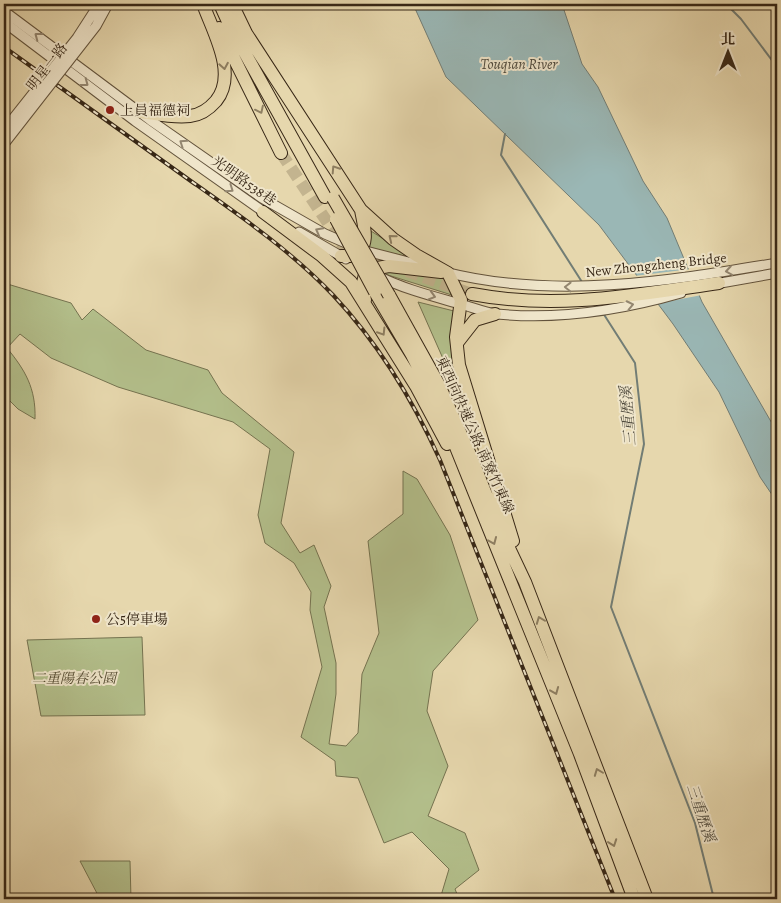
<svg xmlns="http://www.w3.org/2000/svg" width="781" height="903" viewBox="0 0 781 903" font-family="Alegreya,'Noto Serif TC',serif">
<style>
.green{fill:#b3bf8b;stroke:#757350}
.water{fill:#9ab7b5;stroke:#727d75}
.pier{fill:#e6d7ad}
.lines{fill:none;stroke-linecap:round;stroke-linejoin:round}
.stream{stroke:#727d75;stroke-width:2}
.trunk-tunnel{stroke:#c3b48f;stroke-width:12;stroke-dasharray:12 6;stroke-linecap:butt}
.tertiary-casing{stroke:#63533c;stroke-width:11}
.trunk-casing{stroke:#372716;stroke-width:14}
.tertiary{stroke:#efe5ca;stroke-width:9}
.trunk{stroke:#e6d7ad;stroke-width:12}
.rail-casing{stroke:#372716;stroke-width:4}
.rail{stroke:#efe5ca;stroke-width:2;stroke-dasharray:5.5;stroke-linecap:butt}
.tertiary-bridge-casing{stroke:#63533c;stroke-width:11;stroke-linecap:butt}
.trunk-bridge-casing{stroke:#372716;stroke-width:14;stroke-linecap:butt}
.tertiary-bridge{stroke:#efe5ca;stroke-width:9}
.trunk-bridge{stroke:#e6d7ad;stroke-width:12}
.oneway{stroke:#938670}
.oneway2{stroke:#8e7f62}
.poi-dot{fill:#8f2418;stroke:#efe5ca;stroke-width:2}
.labels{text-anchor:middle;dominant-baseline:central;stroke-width:4;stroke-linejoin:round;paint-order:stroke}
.street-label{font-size:14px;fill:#372716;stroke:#efe5ca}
.poi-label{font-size:14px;fill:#372716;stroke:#efe5ca;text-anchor:start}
.park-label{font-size:14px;font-style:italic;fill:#564d33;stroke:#efe5ca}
.water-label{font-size:15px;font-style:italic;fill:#504b3e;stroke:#efe5ca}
</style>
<rect width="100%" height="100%" fill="#e6d7ad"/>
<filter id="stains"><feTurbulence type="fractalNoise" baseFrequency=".004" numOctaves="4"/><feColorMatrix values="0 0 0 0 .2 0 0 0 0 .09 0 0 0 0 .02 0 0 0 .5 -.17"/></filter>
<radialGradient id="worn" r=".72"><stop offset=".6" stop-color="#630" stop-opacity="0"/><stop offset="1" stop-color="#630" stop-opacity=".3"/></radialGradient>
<path class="green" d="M371,231L413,258L369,248Z
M372,270H392L445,278L455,296Z
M4,283L71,303L82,320L93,309L146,350L208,370L222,393L294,452L281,523L300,553L314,545L331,586L324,607L336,663V694L329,744L346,746L358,733L362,674L379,633L368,541L403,514V471L417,479L450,535L478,620L433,671L427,711L448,766L428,816L465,833L479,870L455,889L459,899H440L449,869L412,832L384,843L358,778L336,776L335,761L301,737L322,667L310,610L311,592L294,563L265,543L258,515L270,449L233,422L118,387L51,358L20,334L7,348C25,370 36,388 35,419L18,409L4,395Z
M418,302L454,311L471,422Z
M142,637L145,715L41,716L27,640Z
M80,861H130L131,899H100Z"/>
<path class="water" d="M413,4H562L582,64L598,87L643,181L667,218L702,302L777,432V502L760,477L719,392L673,324L599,225L446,77Z"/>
<path class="pier" d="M691,269L702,295L655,304L634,276Z"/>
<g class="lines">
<path class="stream" d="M726,4L741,19L777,67
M505,134L501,155L582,282
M603,313L635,363L644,444L611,607L695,823L714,899"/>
<path class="trunk-tunnel" d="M281,153L342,244L401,269L472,294"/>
<g class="tertiary-casing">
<path id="tertiary" d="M4,11L150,120L262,198L325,234L362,250L416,264
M4,22L135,121L268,215
M299,232L346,259
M445,272C555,300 668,281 777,263
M378,276C404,289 432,296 460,304C472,307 485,313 497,314C558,320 622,310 681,293
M715,284L777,273"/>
</g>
<g class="trunk-casing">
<path id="trunk" d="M220,4L230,26L325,197
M232,4L246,33
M242,27L361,210L393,239L416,255L448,273L461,300L456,337L459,365L513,541
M219,28L281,153
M140,112C156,114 173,118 190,116C200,115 209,109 216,101C238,74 213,32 203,4
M263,212L322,256L351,282L416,386L447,444
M341,256H356C370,243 364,227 361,210
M375,292L412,355L445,420L580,754L634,899
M472,294C557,310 634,295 719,283
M389,295L439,385L472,459L498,525L525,582L647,899
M365,300L362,287L366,270L389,266L441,272
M457,343L475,320L495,314"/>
</g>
<use href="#tertiary" class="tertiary"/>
<use href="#trunk" class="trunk"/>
<g class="rail-casing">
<path id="rail" d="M4,47C65,91 127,135 188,179C239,215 290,250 333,295C378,343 413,400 440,460L615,899"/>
</g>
<use href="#rail" class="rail"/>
<g class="tertiary-bridge-casing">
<path id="tertiary-bridge" d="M4,130L77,38L99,4
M4,144L96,26L108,4"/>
</g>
<g class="trunk-bridge-casing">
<path id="trunk-bridge" d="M333,198L389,295
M336,219L375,292"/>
</g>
<use href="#tertiary-bridge" class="tertiary-bridge"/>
<use href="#trunk-bridge" class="trunk-bridge"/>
</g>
<defs><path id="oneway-chevron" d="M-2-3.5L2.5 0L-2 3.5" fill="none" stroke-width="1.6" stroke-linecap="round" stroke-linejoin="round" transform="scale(1.25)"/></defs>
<g class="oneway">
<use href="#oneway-chevron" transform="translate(38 36) rotate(-143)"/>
<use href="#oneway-chevron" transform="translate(85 83) rotate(37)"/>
<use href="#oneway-chevron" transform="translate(183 143) rotate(-146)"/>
<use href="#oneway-chevron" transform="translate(230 189) rotate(35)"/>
<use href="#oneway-chevron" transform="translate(319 231) rotate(-152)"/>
<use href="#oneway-chevron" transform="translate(729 271) rotate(171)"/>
<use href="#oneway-chevron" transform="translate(568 287) rotate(-179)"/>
<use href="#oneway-chevron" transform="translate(432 296) rotate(16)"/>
<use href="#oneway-chevron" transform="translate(630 305) rotate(-12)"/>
</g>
<g class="oneway2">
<use href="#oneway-chevron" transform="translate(224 66) rotate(80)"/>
<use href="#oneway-chevron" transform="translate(260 110) rotate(64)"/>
<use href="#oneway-chevron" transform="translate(335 169) rotate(-123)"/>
<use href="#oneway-chevron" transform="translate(392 238) rotate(-141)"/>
<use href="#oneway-chevron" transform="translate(382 332) rotate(58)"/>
<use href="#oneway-chevron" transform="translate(493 541) rotate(67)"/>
<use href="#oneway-chevron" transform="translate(540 620) rotate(-111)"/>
<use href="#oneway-chevron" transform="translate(555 691) rotate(68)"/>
<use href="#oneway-chevron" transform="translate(598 772) rotate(-111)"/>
<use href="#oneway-chevron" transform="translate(613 843) rotate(70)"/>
</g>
<g class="poi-dot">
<circle cx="110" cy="110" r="5"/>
<circle cx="96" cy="619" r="5"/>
</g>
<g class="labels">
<g class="street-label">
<text transform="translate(47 67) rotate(-52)">明星一路</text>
<text transform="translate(244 181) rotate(35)">光明路538巷</text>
<text transform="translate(656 265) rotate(-6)">New Zhongzheng Bridge</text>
<text transform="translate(475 435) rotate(66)">東西向快速公路 南寮竹東線</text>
</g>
<g class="poi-label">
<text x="120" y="110">上員福德祠</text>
<text x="106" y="619">公5停車場</text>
</g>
<g class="park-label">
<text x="74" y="678">二重陽春公園</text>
</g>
<g class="water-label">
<text x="519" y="64">Touqian River</text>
<text transform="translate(628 416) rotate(-95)">三重歷溪</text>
<text transform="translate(701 813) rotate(72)">三重歷溪</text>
</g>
</g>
<rect width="781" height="903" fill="none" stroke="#e6d7ad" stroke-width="20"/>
<rect x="5" y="5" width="771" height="893" fill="none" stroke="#372716" stroke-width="2.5"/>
<rect x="10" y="10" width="761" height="883" fill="none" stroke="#372716"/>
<g transform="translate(728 52)" stroke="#efe5ca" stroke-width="4" paint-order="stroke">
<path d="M0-4L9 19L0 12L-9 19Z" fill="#372716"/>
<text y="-8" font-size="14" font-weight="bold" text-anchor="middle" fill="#372716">北</text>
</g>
<rect width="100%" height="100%" filter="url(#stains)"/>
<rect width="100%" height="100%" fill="url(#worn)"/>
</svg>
